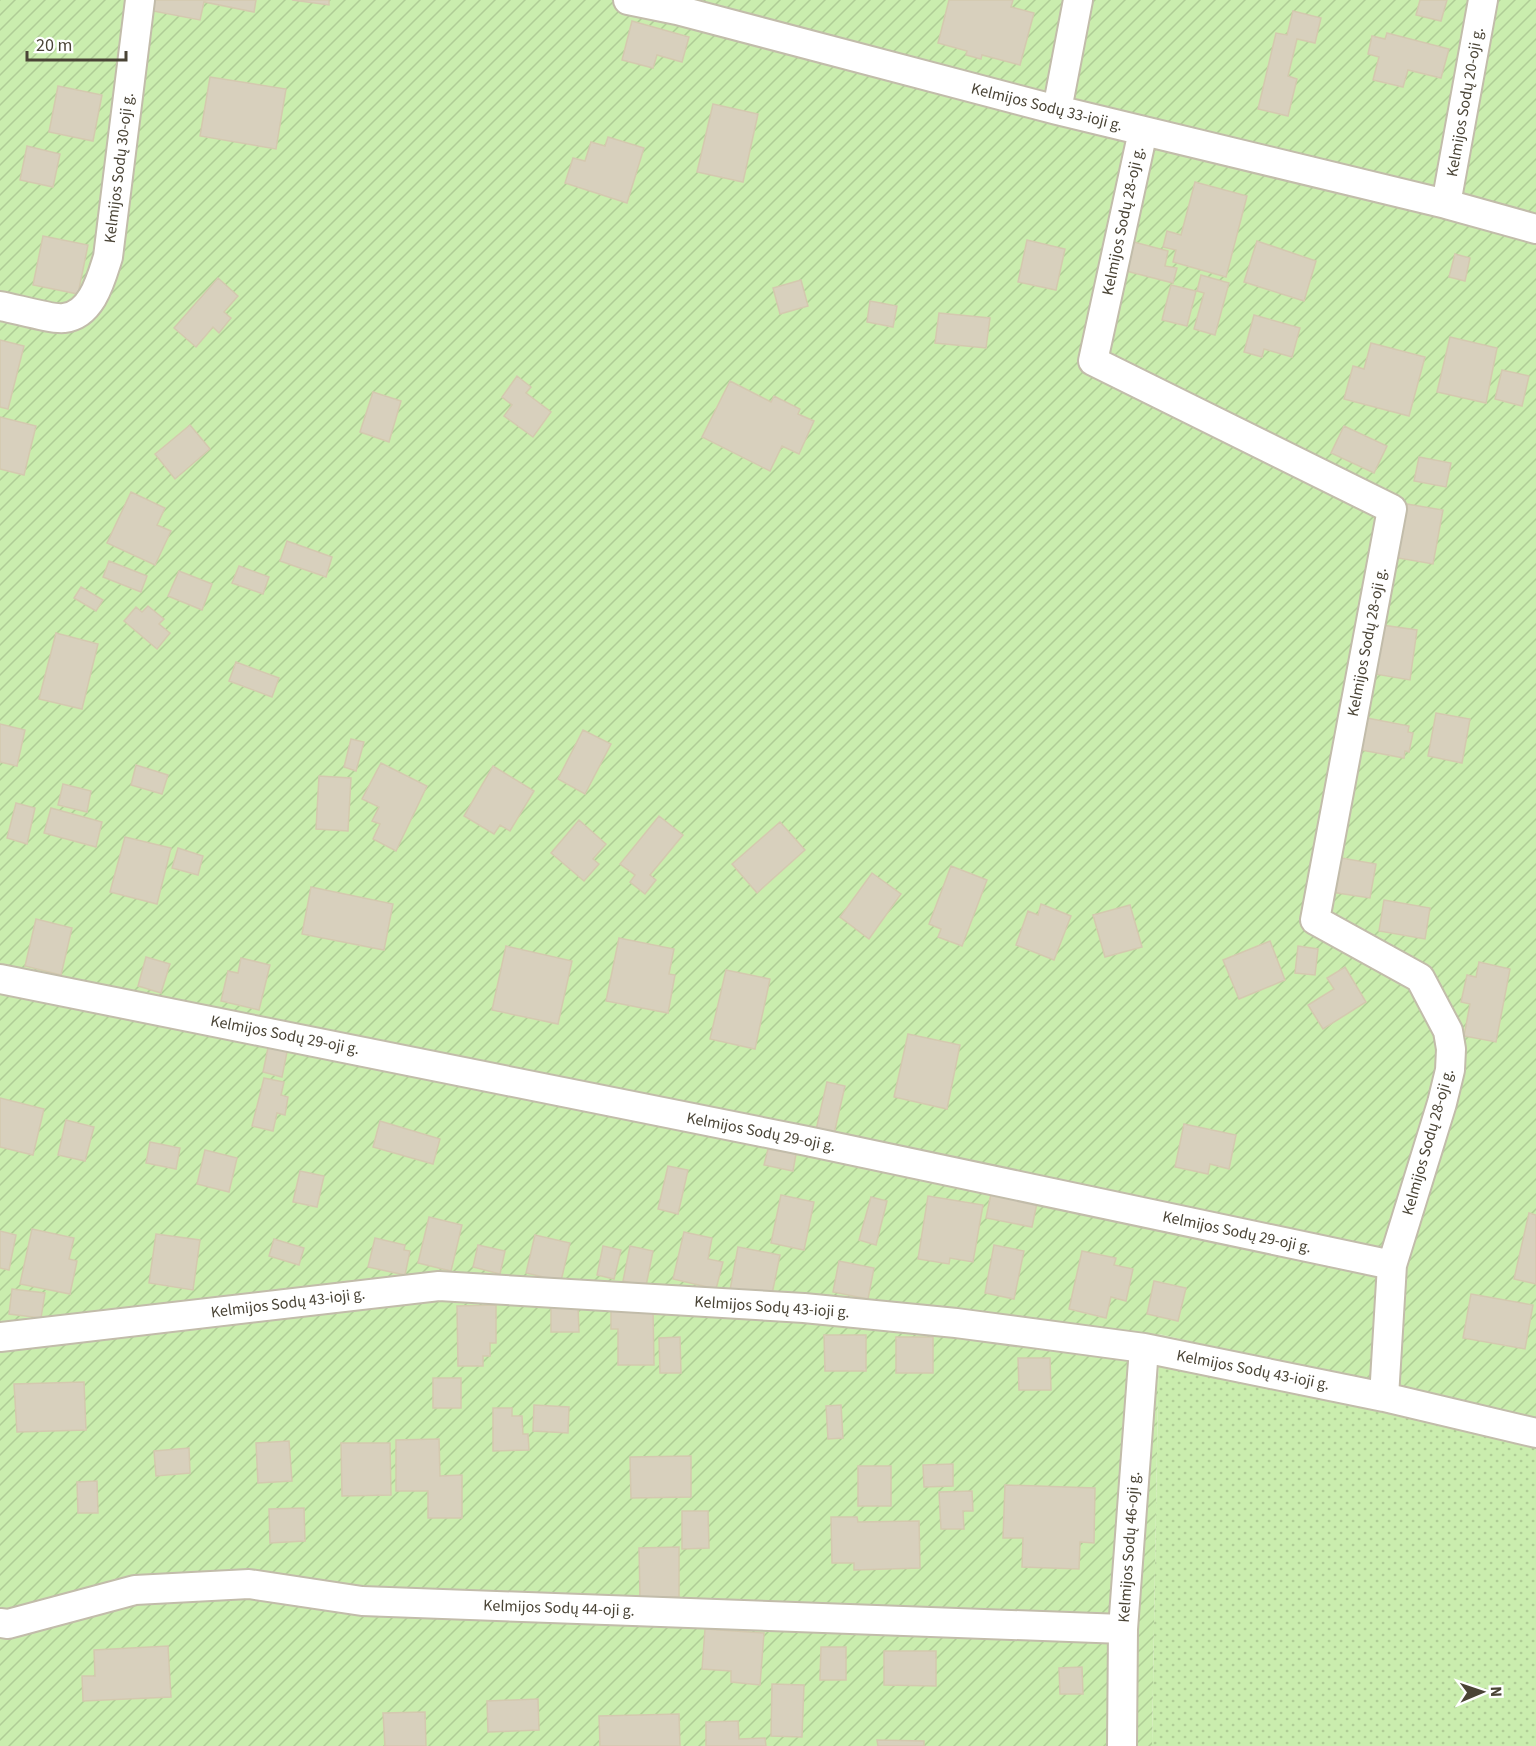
<svg xmlns="http://www.w3.org/2000/svg" width="1536" height="1746" viewBox="0 0 1536 1746" font-family="'Source Sans 3',sans-serif">
<style>
.grass{fill:url(#grass-dots)}
.garden{fill:url(#garden-furrows)}
.building{fill:#d8d0bd;stroke:#d4c9af;stroke-width:1.5}
.lines{fill:none;stroke-linecap:round;stroke-linejoin:round}
.street-casing{stroke:#c2bcaa;stroke-width:32}
.street{stroke:#fff;stroke-width:28}
.labels{text-anchor:middle;dominant-baseline:central;stroke-width:6;stroke-linejoin:round;paint-order:stroke}
.street-label{font-size:16px;fill:#4a4436;stroke:#fff}
</style>
<defs>
<pattern id="grass-dots" width="8" height="8" patternUnits="userSpaceOnUse" patternTransform="scale(1.5)"><rect width="8" height="8" fill="#caedae"/><path d="M2 2h.1M6 6h.1" fill="none" stroke="#afcc96" stroke-width="1.8" stroke-linecap="round"/></pattern>
<pattern id="garden-furrows" width="10" height="10" patternUnits="userSpaceOnUse" patternTransform="scale(1.5)"><rect width="10" height="10" fill="#caedae"/><path d="M-1 1l2-2M0 10L10 0M9 11l2-2" fill="none" stroke="#afcc96"/></pattern>
</defs>
<rect width="100%" height="100%" fill="#f5f3e9"/>
<path class="grass" d="M1159,1334L1536,1424V1746H1152Z"/>
<path class="garden" d="M0,0H1536V1424L1159,1334L1152,1746H0Z"/>
<path class="building" d="M155,0H256L254,12L204,2L200,20L153,11Z
M292,0H329V5Z
M949,0H1013L1011,7L1034,13L1020,65L982,55L981,59L966,55L967,51L938,43Z
M1420,0H1447L1441,21L1416,15Z
M1293,11L1321,18L1315,43L1297,39L1288,76L1297,79L1288,116L1258,109L1276,33L1287,35Z
M632,21L689,37L682,62L657,55L653,68L622,60Z
M1387,33L1449,49L1441,78L1408,70L1403,87L1373,80L1379,57L1368,54L1372,36L1385,39Z
M210,77L286,89L276,149L200,136Z
M58,86L102,95L93,141L49,132Z
M713,104L758,114L743,182L697,172Z
M608,137L644,148L627,203L565,183L573,158L585,161L591,142L605,146Z
M27,146L60,154L53,187L20,180Z
M1195,182L1247,196L1226,277L1173,262L1176,250L1163,247L1167,231L1181,235Z
M43,236L88,245L78,294L33,285Z
M1027,240L1065,249L1056,290L1018,282Z
M1257,241L1316,261L1304,301L1244,282Z
M1134,242L1168,251L1165,266L1177,268L1173,283L1126,271Z
M1455,254L1470,258L1465,281L1449,277Z
M1201,275L1229,283L1215,335L1194,329L1204,293L1197,291Z
M218,278L238,296L224,312L231,318L219,333L213,327L196,347L174,328Z
M801,280L808,306L780,314L773,288Z
M1171,285L1196,291L1187,326L1162,320Z
M870,301L897,306L893,327L867,322Z
M939,313L990,318L986,348L935,343Z
M1254,315L1300,328L1292,357L1264,349L1262,357L1244,352Z
M1450,337L1497,348L1486,403L1437,392Z
M0,340L24,346L8,409L0,407Z
M1371,343L1425,357L1409,416L1344,399L1353,366L1364,369Z
M1502,370L1529,376L1522,406L1495,399Z
M517,376L531,387L526,393L551,412L533,437L504,416L512,405L502,397Z
M730,381L771,402L774,396L800,409L798,414L814,421L799,454L782,446L770,471L702,437Z
M373,392L401,401L389,442L360,432Z
M0,417L36,426L24,475L0,469Z
M190,425L210,449L175,479L155,454Z
M1344,426L1387,446L1374,473L1331,453Z
M1419,457L1451,463L1446,487L1414,481Z
M131,492L165,508L157,525L171,531L155,565L107,543Z
M1407,504L1443,510L1433,564L1398,558Z
M287,541L332,557L326,577L280,561Z
M109,561L147,576L141,592L103,577Z
M239,566L269,577L263,594L232,583Z
M179,571L212,584L202,610L168,596Z
M81,587L103,600L96,611L74,598Z
M148,606L164,619L159,624L170,633L157,649L124,621L136,607L142,612Z
M1382,625L1417,630L1410,680L1375,674Z
M56,633L98,644L82,709L39,699Z
M236,662L279,678L272,697L229,681Z
M1436,713L1470,719L1462,763L1428,756Z
M1367,718L1409,726L1408,732L1413,733L1409,752L1405,751L1404,758L1361,750Z
M0,724L25,730L17,766L0,762Z
M583,730L611,744L585,794L558,779Z
M351,739L364,742L356,771L344,767Z
M381,763L427,786L396,851L373,839L380,824L372,821L379,807L362,799Z
M136,765L168,775L162,794L131,785Z
M493,766L534,791L510,831L500,825L494,834L464,816Z
M319,776L351,778L348,831L316,829Z
M63,784L91,791L87,812L58,805Z
M16,803L35,808L27,844L7,838Z
M51,808L102,822L96,847L44,833Z
M659,816L683,835L650,875L656,880L645,894L630,882L635,875L620,864Z
M579,820L606,844L593,859L599,864L584,881L551,853Z
M780,822L805,850L757,893L732,864Z
M125,837L171,848L157,904L110,892Z
M178,848L203,856L198,875L172,868Z
M1336,857L1376,864L1370,898L1331,892Z
M951,866L987,880L962,946L938,937L941,929L929,924Z
M872,873L901,894L869,939L840,917Z
M311,887L393,904L384,950L302,934Z
M1384,900L1430,908L1425,939L1379,931Z
M1041,904L1071,916L1054,960L1016,945L1028,911L1038,915Z
M1130,905L1142,947L1105,957L1093,915Z
M36,919L72,928L61,975L25,966Z
M619,938L674,949L669,974L675,975L668,1013L606,1001Z
M1270,941L1285,980L1239,999L1223,960Z
M506,946L572,961L558,1024L492,1010Z
M1298,946L1318,949L1315,975L1295,973Z
M146,957L170,964L161,993L138,986Z
M241,958L270,965L259,1010L221,1001L228,971L238,973Z
M1479,962L1510,969L1496,1042L1464,1036L1470,1004L1461,1002L1467,975L1476,977Z
M1345,967L1366,1002L1323,1029L1308,1005L1334,989L1327,978Z
M726,970L770,979L755,1049L710,1039Z
M908,1034L960,1045L947,1109L894,1097Z
M269,1043L288,1047L282,1077L263,1072Z
M264,1078L284,1082L281,1095L288,1097L285,1115L277,1113L273,1131L252,1126Z
M827,1082L845,1086L834,1134L816,1130Z
M0,1098L44,1109L33,1155L0,1147Z
M66,1120L94,1127L85,1161L58,1155Z
M380,1121L440,1139L433,1164L373,1147Z
M1184,1124L1236,1135L1229,1169L1210,1164L1208,1174L1175,1167Z
M150,1142L180,1148L176,1169L146,1163Z
M768,1149L796,1154L793,1171L764,1165Z
M205,1150L237,1158L229,1192L197,1184Z
M668,1166L688,1170L678,1214L658,1209Z
M300,1171L324,1176L317,1207L293,1202Z
M991,1194L1037,1203L1032,1227L986,1218Z
M781,1195L814,1202L804,1250L771,1243Z
M928,1196L983,1205L973,1262L950,1258L949,1264L918,1259Z
M871,1197L887,1201L876,1245L859,1240Z
M1529,1213L1536,1215V1284L1514,1279Z
M429,1217L462,1225L451,1271L418,1263Z
M32,1229L74,1238L69,1259L77,1261L70,1294L20,1284Z
M0,1231L16,1235L9,1270L0,1268Z
M684,1232L712,1238L708,1259L723,1262L716,1289L673,1279Z
M156,1234L200,1240L193,1290L149,1283Z
M535,1235L570,1243L561,1281L526,1273Z
M375,1238L405,1245L404,1250L410,1251L405,1275L368,1267Z
M274,1239L304,1248L299,1265L269,1256Z
M478,1245L505,1251L500,1274L473,1267Z
M994,1245L1024,1251L1014,1299L985,1293Z
M603,1246L621,1250L614,1279L597,1275Z
M630,1246L653,1251L646,1286L623,1281Z
M738,1247L780,1255L771,1299L730,1290Z
M1082,1251L1116,1258L1114,1265L1133,1269L1126,1301L1111,1297L1106,1318L1069,1309Z
M839,1261L874,1268L868,1299L833,1292Z
M1154,1281L1186,1288L1178,1321L1147,1314Z
M12,1289L45,1293L41,1318L9,1314Z
M1471,1294L1533,1305L1525,1349L1463,1338Z
M496,1305V1343H490V1356H483V1366H458L457,1306Z
M551,1307H578L579,1332H551Z
M611,1310H653L654,1365H618V1329H611Z
M824,1335H866V1371H825Z
M680,1337L681,1373H660L659,1338Z
M896,1337H933V1373H896Z
M1018,1358H1050L1051,1390H1019Z
M433,1378H461V1408H433Z
M84,1382L86,1430L17,1432L14,1384Z
M534,1405L569,1407L568,1433L533,1431Z
M841,1405L843,1438L828,1439L826,1406Z
M493,1408H512V1416H522L523,1434H528L529,1450L493,1451Z
M439,1439L440,1476L462,1475V1518H428V1491H396V1440Z
M289,1441L292,1481L258,1483L256,1443Z
M341,1443H390L391,1495L342,1496Z
M189,1448L190,1473L156,1476L154,1451Z
M691,1456V1497L631,1498L630,1457Z
M953,1464V1486L924,1487L923,1465Z
M858,1466H891V1506H858Z
M97,1481L98,1513H78L77,1482Z
M1005,1485L1095,1488L1094,1543L1080,1542L1079,1569L1022,1567L1023,1538H1003Z
M972,1491L973,1511H963L964,1529H941L939,1492Z
M304,1508L305,1541L270,1543L269,1509Z
M682,1511H708L709,1548L682,1549Z
M831,1517H857L858,1522L919,1521L920,1568L854,1570V1563H832Z
M679,1547V1597H640L639,1548Z
M705,1629L764,1633L760,1685L731,1682V1671L702,1669Z
M168,1646L171,1697L83,1701L82,1676H95L94,1650Z
M821,1647H846V1680H820Z
M884,1651H936V1686L884,1685Z
M1082,1667L1083,1694H1060L1059,1668Z
M772,1684L804,1685L802,1737L771,1736Z
M538,1699L539,1730L488,1732L487,1701Z
M425,1712L426,1746H385L383,1713Z
M679,1714L680,1746H600L599,1716Z
M738,1721L739,1739L765,1738L766,1746H706V1722Z
M877,1740L924,1741V1746H878Z"/>
<g class="lines">
<g class="street-casing">
<path id="street" d="M628,0L677,10L1057,110L1446,204L1536,229
M1057,110L1078,0
M1143,131L1093,361L1392,509L1315,920L1420,978L1448,1031L1451,1049L1450,1070L1442,1103L1392,1265
M1446,204L1483,0
M0,306C13,308 54,320 64,318C92,315 101,279 108,257L140,0
M0,979L807,1141L1392,1265L1384,1397
M0,1337L439,1286L804,1308L956,1323L1144,1348L1384,1397L1536,1433
M0,1623L8,1624L135,1590L249,1584L362,1601L1123,1629
M1122,1746L1123,1629L1144,1348"/>
</g>
<use href="#street" class="street"/>
</g>
<g class="labels">
<g class="street-label">
<text transform="translate(1465 102) rotate(-80)">Kelmijos Sodų 20-oji g.</text>
<text transform="translate(1047 107) rotate(14)">Kelmijos Sodų 33-ioji g.</text>
<text transform="translate(119 168) rotate(-83)">Kelmijos Sodų 30-oji g.</text>
<text transform="translate(1123 221) rotate(-78)">Kelmijos Sodų 28-oji g.</text>
<text transform="translate(1367 642) rotate(-79)">Kelmijos Sodų 28-oji g.</text>
<text transform="translate(285 1035) rotate(11)">Kelmijos Sodų 29-oji g.</text>
<text transform="translate(761 1132) rotate(11)">Kelmijos Sodų 29-oji g.</text>
<text transform="translate(1428 1142) rotate(-74)">Kelmijos Sodų 28-oji g.</text>
<text transform="translate(1237 1232) rotate(12)">Kelmijos Sodų 29-oji g.</text>
<text transform="translate(288 1303) rotate(-7)">Kelmijos Sodų 43-ioji g.</text>
<text transform="translate(772 1307) rotate(4)">Kelmijos Sodų 43-ioji g.</text>
<text transform="translate(1253 1370) rotate(11)">Kelmijos Sodų 43-ioji g.</text>
<text transform="translate(1129 1547) rotate(-86)">Kelmijos Sodų 46-oji g.</text>
<text transform="translate(559 1608) rotate(2)">Kelmijos Sodų 44-oji g.</text>
</g>
</g>
<g transform="translate(1482 1692) rotate(88)" stroke="#ffffff" stroke-width="4.5" paint-order="stroke">
<path d="M0-4.5L10 22L0 15L-10 22Z" fill="#4a4436"/>
<text y="-9" font-size="16" font-weight="bold" text-anchor="middle" fill="#4a4436">N</text>
</g>
<path d="M27 51v9h99v-9" fill="none" stroke="#4a4436" stroke-width="3"/>
<text x="36" y="51" font-size="18" fill="#4a4436" stroke="#ffffff" stroke-width="4.5" paint-order="stroke">20 m</text>
</svg>
